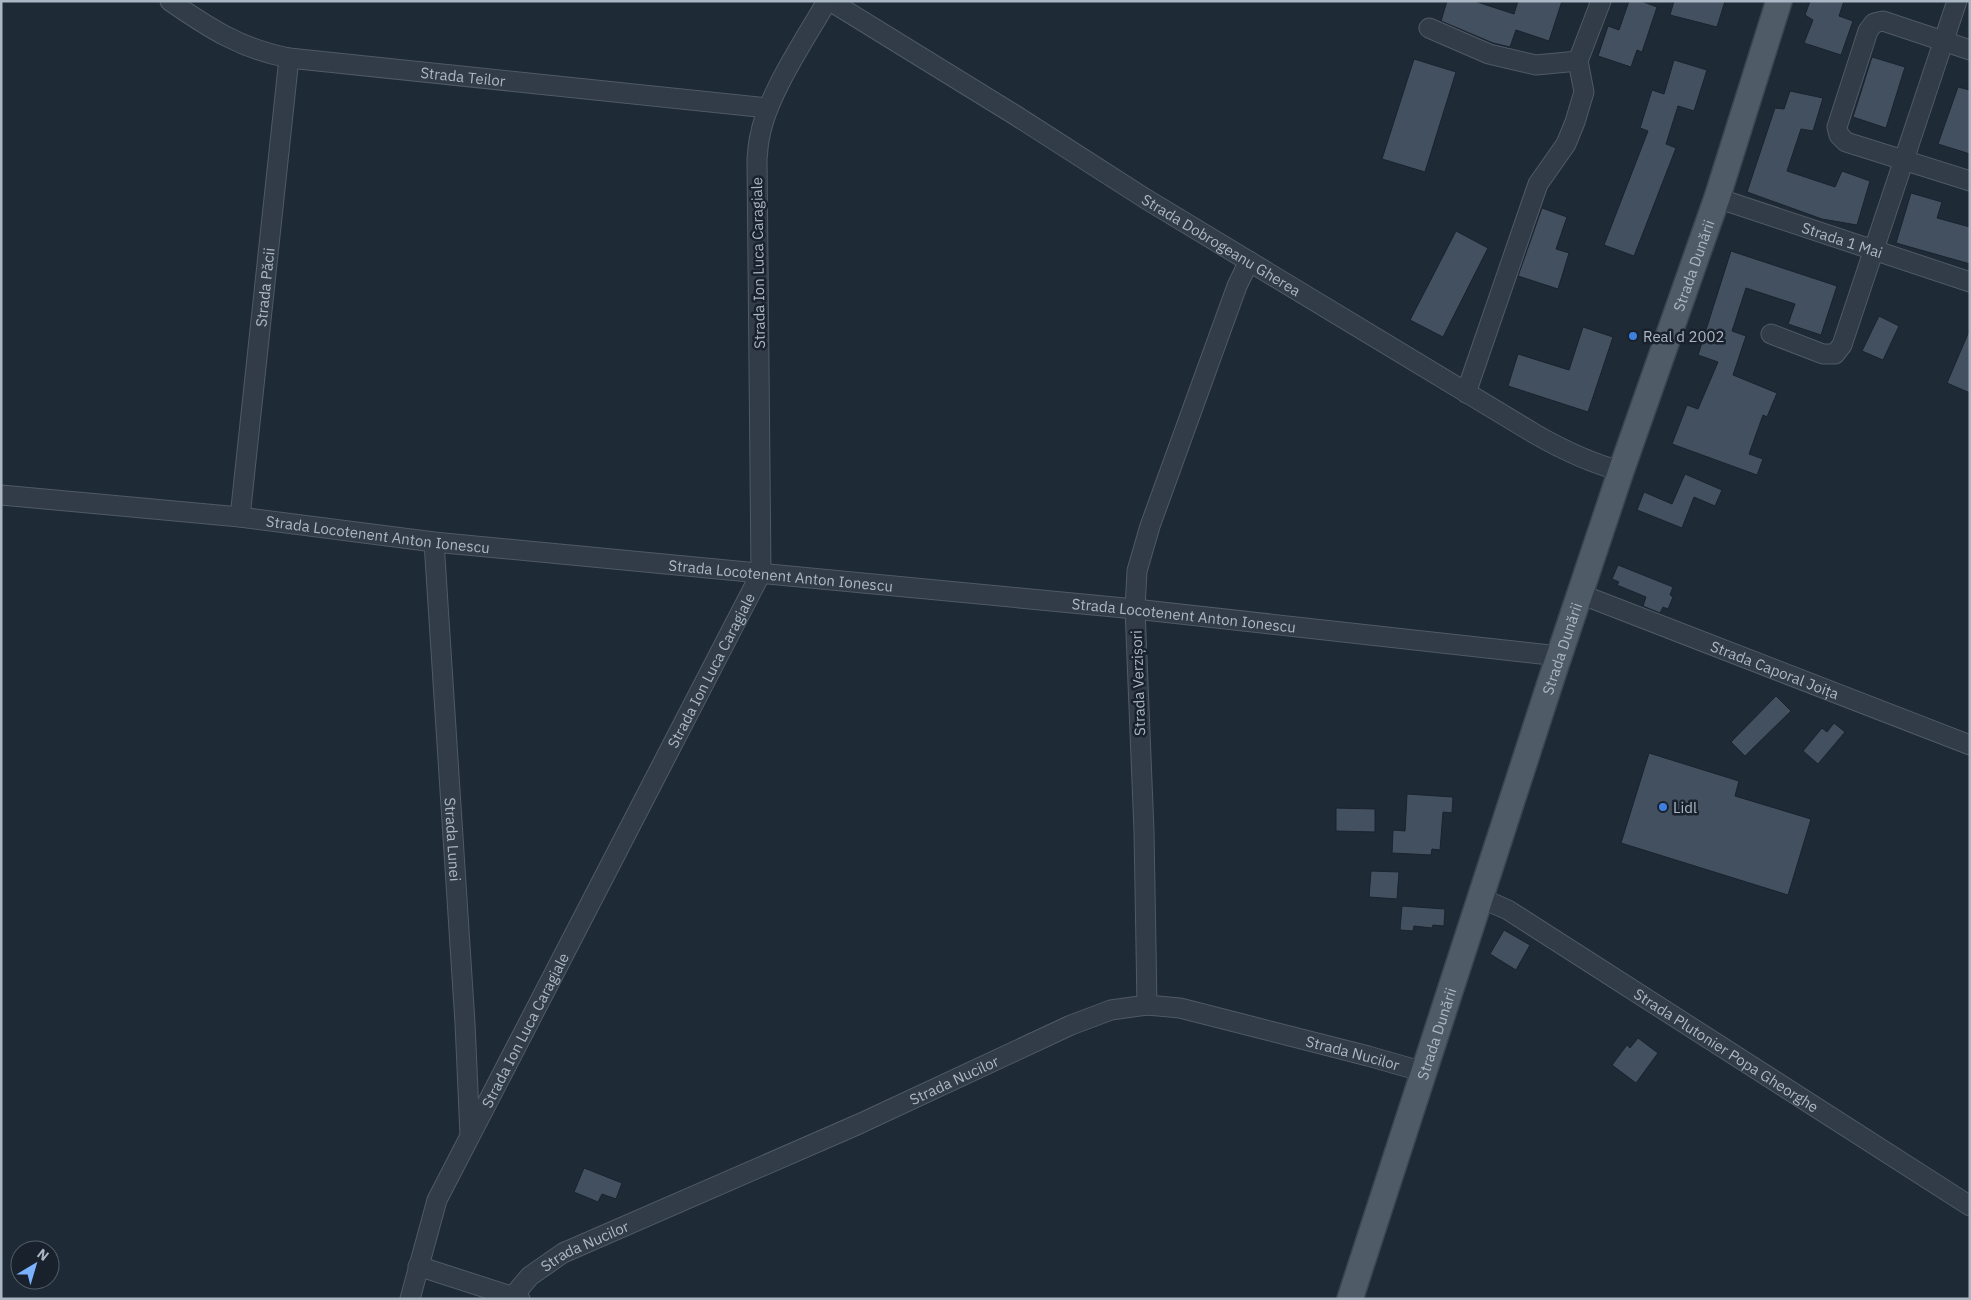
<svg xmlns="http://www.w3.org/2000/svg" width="1971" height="1300" viewBox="0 0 1971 1300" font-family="'IBM Plex Sans',sans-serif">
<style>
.building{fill:#42505f;stroke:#1a232e}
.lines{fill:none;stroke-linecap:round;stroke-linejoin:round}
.minor-casing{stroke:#505a66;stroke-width:21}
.major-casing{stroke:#3c4551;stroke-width:28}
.minor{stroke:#323c48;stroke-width:19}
.major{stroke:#505b68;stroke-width:25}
.shop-dot{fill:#3f7fe0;stroke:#18212c;stroke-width:2}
.labels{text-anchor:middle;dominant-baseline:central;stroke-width:5;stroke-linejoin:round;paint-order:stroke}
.street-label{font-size:15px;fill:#acb7c5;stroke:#18212c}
.poi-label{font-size:15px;fill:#acb7c5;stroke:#18212c;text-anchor:start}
</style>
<rect width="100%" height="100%" fill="#1f2a37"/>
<path class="building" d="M1447,1H1474L1514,14L1518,1H1562L1549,41L1516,30L1510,47L1493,43L1441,21Z
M1629,1H1641L1657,7L1642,52L1637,50L1631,67L1598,56L1608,26L1619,30Z
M1674,1H1725L1717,27L1670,15Z
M1810,1H1844L1839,16L1853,21L1841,55L1804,43L1813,20L1805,15Z
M1872,57L1905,67L1886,128L1853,117Z
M1414,59L1456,72L1425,172L1382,159Z
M1674,60L1707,70L1694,111L1678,106L1666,144L1676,148L1634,256L1604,245L1648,131L1640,128L1652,90L1664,94Z
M1958,87L1970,90V154L1938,144Z
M1790,91L1823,98L1813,131L1801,129L1787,171L1835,187L1842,171L1870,181L1857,225L1822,219L1747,192L1775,108L1784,109Z
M1911,193L1942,202L1937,218L1970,227V264L1896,243Z
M1542,208L1567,217L1556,249L1569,253L1558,289L1518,276Z
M1456,231L1488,248L1443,337L1410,320Z
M1731,251L1837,286L1821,335L1788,324L1795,304L1746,288L1732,331L1746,336L1733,375L1777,393L1767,417L1763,415L1749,454L1763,459L1757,475L1672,444L1687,405L1698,409L1718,362L1698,355Z
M1879,316L1899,326L1883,360L1862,351Z
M1583,327L1613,337L1588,412L1508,386L1518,354L1569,370Z
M1970,329V393L1947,383Z
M1685,474L1722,490L1715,506L1694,497L1682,528L1637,510L1644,492L1672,504Z
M1618,565L1673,587L1670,595L1673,597L1668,609L1663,607L1660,613L1643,606L1646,597L1617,585L1619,582L1612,579Z
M1776,696L1791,711L1745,756L1731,742Z
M1834,723L1845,732L1818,764L1803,751L1822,728L1827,732Z
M1649,753L1739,781L1735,796L1811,819L1788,895L1621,843Z
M1407,794L1453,797L1452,813L1443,812L1440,850L1432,849L1431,855L1392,853L1393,830L1405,831Z
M1336,808L1375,809V832L1336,831Z
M1371,871L1399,872L1397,899L1369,897Z
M1402,906L1445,909L1444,926L1433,925L1432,928L1414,926L1413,931L1400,930Z
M1504,930L1530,945L1516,970L1490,954Z
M1638,1038L1658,1053L1636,1083L1612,1065L1627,1045L1630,1048Z
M584,1168L622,1183L616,1199L602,1194L598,1202L574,1192Z"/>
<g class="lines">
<g class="minor-casing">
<g id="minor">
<path id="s1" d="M170,1C209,28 241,49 289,58L768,108"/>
<path id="s2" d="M830,1L1015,115L1146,199L1535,434C1563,450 1590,463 1621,471"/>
<path d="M1429,28L1489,54L1536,65L1578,61"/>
<path d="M1970,50L1883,21L1874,23L1868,31L1837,127L1839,135L1846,142L1970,181"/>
<path id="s3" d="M1717,198L1970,282"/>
<path d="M1771,334L1823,354H1835L1842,345L1957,1"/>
<path d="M1466,393L1538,184L1566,144L1575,122L1584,92L1578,61L1601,1"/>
<path id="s4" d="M1,495L240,517L434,542L1135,609L1559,656"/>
<path id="s5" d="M240,517L289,58"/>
<path id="s6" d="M434,542L465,1023L470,1135"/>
<path id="s7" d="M1580,594L1970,745"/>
<path id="s8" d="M1481,898L1508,910L1970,1206"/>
<path d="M1147,1005L1144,831L1135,609L1137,571L1150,526L1237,286L1249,261"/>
<path d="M418,1266L520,1299"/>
<path id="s9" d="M513,1296L530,1276L563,1253L859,1124L1071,1025L1111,1010L1147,1005L1180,1008L1368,1056L1424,1072"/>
<path id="s10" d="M410,1299L437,1200L761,573L757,159C758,151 758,143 760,136C767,95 806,38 827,1"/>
</g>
</g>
<g class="major-casing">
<g id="major">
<path id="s11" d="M1350,1299L1553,674L1621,471L1717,198L1779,1"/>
</g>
</g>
<use href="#minor" class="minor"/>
<use href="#major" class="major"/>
</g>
<g class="shop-dot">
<circle cx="1633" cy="336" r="5"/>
<circle cx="1663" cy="807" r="5"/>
</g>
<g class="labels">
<g class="street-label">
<text stroke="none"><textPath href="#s1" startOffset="308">Strada Teilor</textPath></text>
<text stroke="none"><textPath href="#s3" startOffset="132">Strada 1 Mai</textPath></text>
<text stroke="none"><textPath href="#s2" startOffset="461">Strada Dobrogeanu Gherea</textPath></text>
<text transform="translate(758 263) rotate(-91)">Strada Ion Luca Caragiale</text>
<text stroke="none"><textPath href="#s11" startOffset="1089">Strada Dunării</textPath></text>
<text stroke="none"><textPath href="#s5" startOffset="231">Strada Păcii</textPath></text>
<text stroke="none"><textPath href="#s4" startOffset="379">Strada Locotenent Anton Ionescu</textPath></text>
<text stroke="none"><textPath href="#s4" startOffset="784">Strada Locotenent Anton Ionescu</textPath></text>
<text stroke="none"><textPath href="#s4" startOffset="1189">Strada Locotenent Anton Ionescu</textPath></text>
<text stroke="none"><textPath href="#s11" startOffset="684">Strada Dunării</textPath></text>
<text stroke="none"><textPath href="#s7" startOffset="209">Strada Caporal Joița</textPath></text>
<text stroke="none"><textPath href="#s10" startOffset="699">Strada Ion Luca Caragiale</textPath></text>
<text transform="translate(1138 683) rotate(-92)">Strada Verzișori</text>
<text stroke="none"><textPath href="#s6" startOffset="298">Strada Lunei</textPath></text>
<text stroke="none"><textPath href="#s10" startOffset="294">Strada Ion Luca Caragiale</textPath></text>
<text stroke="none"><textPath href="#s11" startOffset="279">Strada Dunării</textPath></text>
<text stroke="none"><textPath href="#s8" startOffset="289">Strada Plutonier Popa Gheorghe</textPath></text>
<text stroke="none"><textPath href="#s9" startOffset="914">Strada Nucilor</textPath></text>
<text stroke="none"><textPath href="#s9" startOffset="494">Strada Nucilor</textPath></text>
<text stroke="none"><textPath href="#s9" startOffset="89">Strada Nucilor</textPath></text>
</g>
<g class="poi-label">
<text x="1643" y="336">Real d 2002</text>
<text x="1673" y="807">Lidl</text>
</g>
</g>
<rect width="1971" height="1300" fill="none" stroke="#acb7c5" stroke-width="5"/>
<g transform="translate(35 1265) rotate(38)"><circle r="24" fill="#18212c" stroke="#535d69"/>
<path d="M0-4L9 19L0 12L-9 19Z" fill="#7bb2fb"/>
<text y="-8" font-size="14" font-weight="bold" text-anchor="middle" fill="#acb7c5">N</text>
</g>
</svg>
